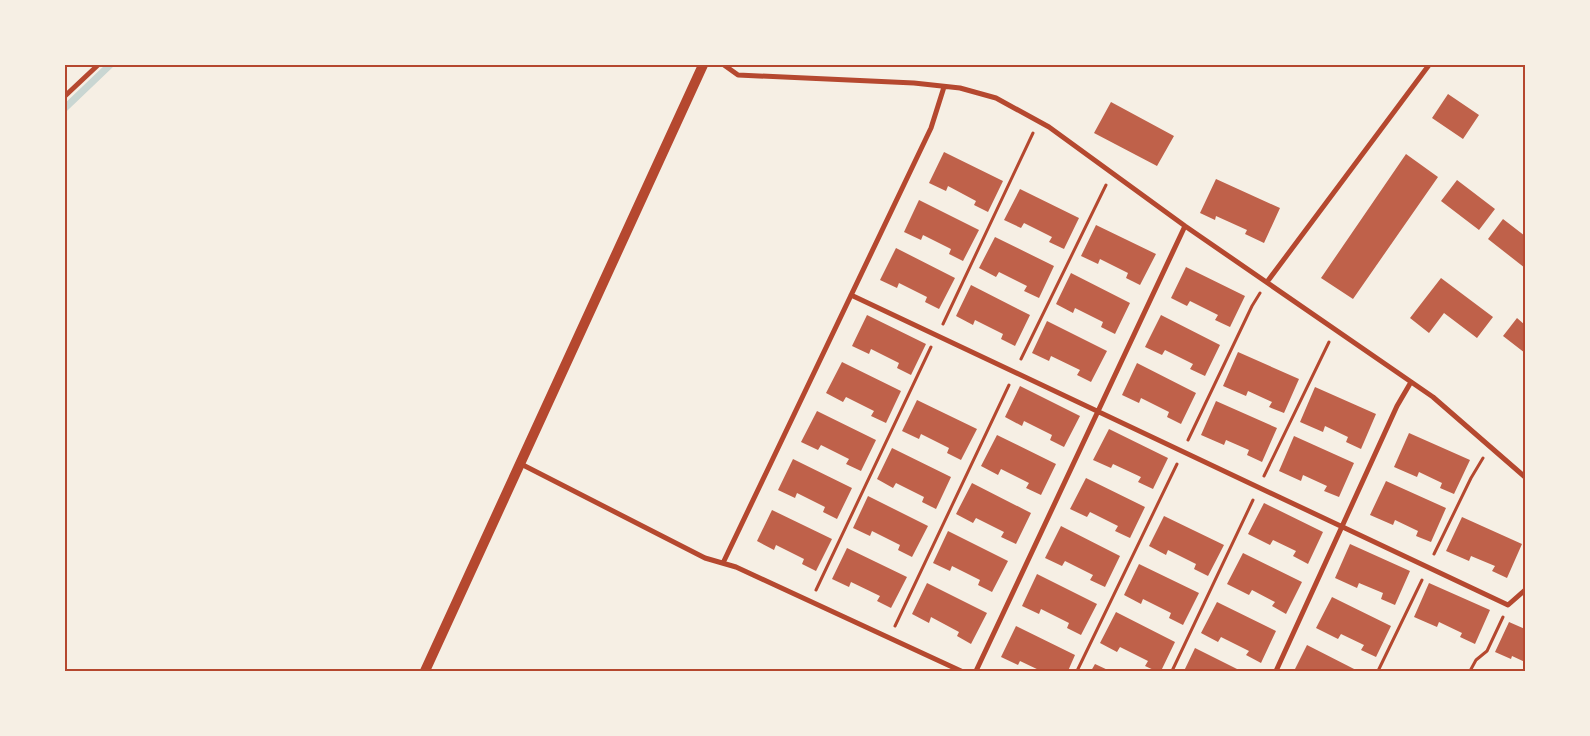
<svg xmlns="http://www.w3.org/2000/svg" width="1590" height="736" viewBox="0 0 1590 736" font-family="'Space Grotesk',sans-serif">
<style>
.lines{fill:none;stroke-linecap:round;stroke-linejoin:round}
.stream{stroke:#c9d6d2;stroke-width:7}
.building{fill:#bf614a}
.path{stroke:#b5482f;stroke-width:3}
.minor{stroke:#b5482f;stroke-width:5}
.secondary{stroke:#b5482f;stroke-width:10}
.neatline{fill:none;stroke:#b5482f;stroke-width:2}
</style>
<rect width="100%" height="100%" fill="#f6efe4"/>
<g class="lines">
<path class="stream" d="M65,108L110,65"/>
</g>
<path class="building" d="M1448,94L1479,115L1463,139L1432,118Z
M1111,102L1174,136L1157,166L1094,133Z
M944,152L1003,181L988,212L974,205L976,201L948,186L946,191L929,183Z
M1406,154L1438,177L1353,299L1321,278Z
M1216,179L1280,208L1264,243L1245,234L1247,230L1216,216L1215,220L1200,213Z
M1457,180L1495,209L1479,230L1441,201Z
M1020,189L1079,218L1064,249L1049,242L1052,237L1024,223L1021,228L1004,220Z
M919,200L979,230L963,261L949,254L951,249L923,235L921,240L904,232Z
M1503,219L1525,236V268L1488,239Z
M1096,225L1156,254L1140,285L1126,278L1128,273L1100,259L1098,264L1081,256Z
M995,237L1054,266L1039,298L1024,291L1027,286L999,272L996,277L979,268Z
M896,248L955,278L939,309L925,302L927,297L899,283L897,288L880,280Z
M1186,267L1245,296L1230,327L1215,320L1218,315L1190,301L1187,306L1171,298Z
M1071,273L1130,303L1115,334L1101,327L1103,322L1075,308L1073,313L1056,304Z
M1441,278L1493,317L1477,338L1444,313L1429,333L1410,318Z
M971,285L1030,315L1015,346L1001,339L1003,334L975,320L973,325L956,316Z
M867,315L926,344L911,375L897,368L899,363L871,349L869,354L852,346Z
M1161,315L1220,345L1205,376L1190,369L1193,364L1165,350L1162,355L1145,347Z
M1517,318L1525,325V353L1503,336Z
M1047,321L1107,351L1091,382L1077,375L1080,370L1051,356L1049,361L1032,353Z
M1238,352L1299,379L1284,413L1269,407L1272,402L1248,391L1246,396L1223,386Z
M842,362L901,391L886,423L871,416L874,411L846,397L843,402L826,393Z
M1137,363L1196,393L1181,424L1167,417L1169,412L1141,398L1139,403L1122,395Z
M1020,386L1080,416L1064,447L1050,440L1052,435L1024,421L1022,426L1005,417Z
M1315,387L1376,414L1361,449L1346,442L1348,437L1325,426L1323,432L1300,422Z
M917,400L977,429L961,460L947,453L949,448L921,434L919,439L902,431Z
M1216,401L1277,428L1262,462L1247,455L1249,450L1226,440L1224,445L1201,435Z
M817,411L876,440L861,471L846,464L849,459L821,445L818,450L801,442Z
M1109,429L1168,458L1153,489L1138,482L1141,477L1113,464L1111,468L1093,460Z
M1409,433L1470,460L1454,494L1440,488L1442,483L1419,472L1417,477L1394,467Z
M997,435L1056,464L1041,495L1026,488L1029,483L1001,469L998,475L981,466Z
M1294,436L1354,463L1339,497L1324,491L1327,486L1303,475L1301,481L1279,471Z
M892,448L951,477L936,509L922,502L924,497L896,483L893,488L877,479Z
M793,459L852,488L837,519L823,512L825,507L797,493L795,498L778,490Z
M1086,478L1145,507L1130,538L1115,531L1118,526L1090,512L1087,517L1070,509Z
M1386,481L1446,508L1431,542L1416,536L1418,531L1395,520L1393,525L1370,515Z
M972,483L1031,513L1016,544L1001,537L1004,532L976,518L973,523L956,514Z
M868,496L928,526L912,557L898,550L900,545L872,531L870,536L853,528Z
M1264,503L1323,532L1308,564L1293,556L1296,551L1273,540L1270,545L1248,534Z
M772,510L832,539L816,571L802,564L804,559L776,545L774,550L757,541Z
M1164,516L1224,545L1208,576L1194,569L1196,564L1168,550L1166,555L1149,546Z
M1462,517L1522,544L1507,578L1492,571L1495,566L1471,556L1469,561L1446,551Z
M1061,526L1120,556L1105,587L1090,580L1093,575L1065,561L1062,566L1045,558Z
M948,531L1008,561L992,592L978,585L980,580L952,566L950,571L933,563Z
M1350,544L1410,571L1395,605L1381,599L1383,593L1359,583L1357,588L1335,578Z
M847,548L907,577L891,608L877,601L880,596L851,582L849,587L832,579Z
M1243,553L1302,582L1286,614L1272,606L1275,602L1252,590L1249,595L1227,584Z
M1139,564L1199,593L1183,625L1169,618L1171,613L1143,599L1141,604L1124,595Z
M1037,574L1097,604L1081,635L1067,628L1069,623L1041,609L1039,614L1022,606Z
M927,583L987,613L971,644L957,636L959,632L931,617L929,623L912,614Z
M1429,583L1490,610L1475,644L1460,637L1462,633L1439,622L1437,627L1414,617Z
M1332,597L1391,626L1376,657L1361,650L1364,645L1341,634L1338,639L1316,628Z
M1217,602L1276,631L1261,663L1246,655L1249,651L1221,637L1218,642L1201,633Z
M1116,612L1175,642L1161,671H1156L1145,666L1148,661L1120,647L1117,652L1100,643Z
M1509,622L1525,629V662L1512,656L1511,659L1495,652Z
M1016,626L1075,655L1068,671H1041L1020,661L1018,665L1001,657Z
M1307,645L1358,671H1294Z
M1195,648L1241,671H1184Z
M1095,664L1110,671H1091Z"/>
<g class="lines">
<path class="path" d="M943,324L1033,133
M1021,359L1106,185
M1188,440L1252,306L1260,293
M1264,476L1329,342
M1434,554L1471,478L1483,458
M816,590L931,347
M895,626L1009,385
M1077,671L1177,464
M1172,671L1253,500
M1378,671L1422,580
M1470,671L1476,660L1487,651L1503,617"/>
<path class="minor" d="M724,65L738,75L914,83L960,88L996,98L1049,127L1185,226L1433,397L1525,477
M65,96L98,65
M1267,282L1429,65
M851,295L1508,605L1525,590
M521,464L705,558L736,567L961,671
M723,563L931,128L944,87
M976,671L1185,226
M1276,671L1397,406L1411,382"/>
<path class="secondary" d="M425,671L703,65"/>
</g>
<rect width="1590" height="736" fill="none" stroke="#f6efe4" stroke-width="132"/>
<rect x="66" y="66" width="1458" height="604" class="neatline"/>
</svg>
